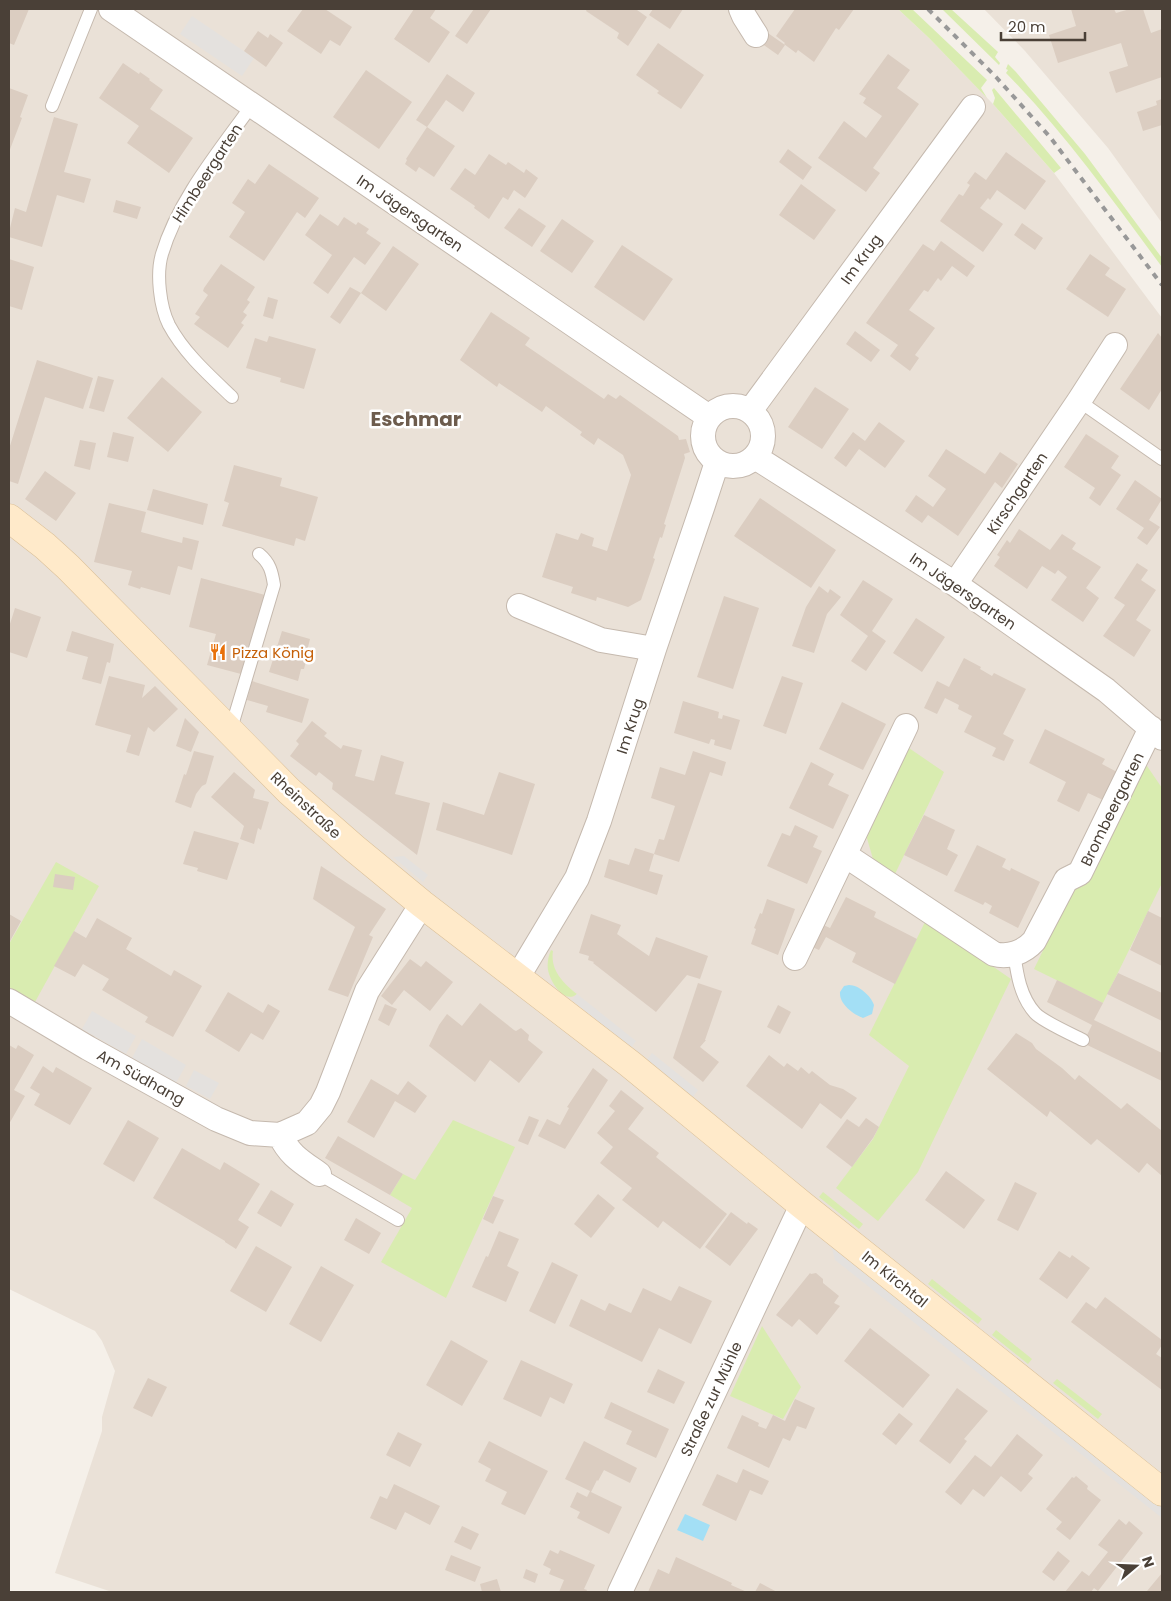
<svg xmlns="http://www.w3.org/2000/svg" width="1171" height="1601" viewBox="0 0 1171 1601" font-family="Poppins,sans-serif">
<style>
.residential{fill:#eae1d7}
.green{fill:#d9ecb0}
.parking{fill:#e4e1de}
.water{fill:#a3dff5}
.building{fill:#dbcdc1}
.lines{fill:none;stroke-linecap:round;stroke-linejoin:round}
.lane-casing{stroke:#c5b9ae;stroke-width:14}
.street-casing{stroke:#c5b9ae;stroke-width:26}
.secondary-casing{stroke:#dbc099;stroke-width:29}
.lane{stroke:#fff;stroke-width:12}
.street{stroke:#fff;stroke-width:24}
.secondary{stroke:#ffeaca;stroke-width:28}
.rail{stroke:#989898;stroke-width:4;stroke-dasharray:6 6;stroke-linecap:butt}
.labels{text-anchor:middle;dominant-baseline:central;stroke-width:5;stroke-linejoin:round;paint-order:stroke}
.street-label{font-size:15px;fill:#4a4037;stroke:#fff}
.food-label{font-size:15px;fill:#c56008;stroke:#fff;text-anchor:start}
.district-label{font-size:20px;font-weight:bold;fill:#6d5c4d;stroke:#fff}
</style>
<rect width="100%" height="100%" fill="#f5f0e9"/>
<path class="residential" d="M9,9H898L929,38L993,104L1054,173L1162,318V1592H112L55,1573L102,1431V1417L115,1371L102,1341L95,1331L9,1289Z
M984,9H1162V223L1108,148L1025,51Z"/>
<path class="green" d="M898,9H912L987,80L981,88L987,98L929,38Z
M942,9H951L998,52L995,57L1000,63L999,65Z
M1008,64L1016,72L1085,154L1162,258V267C1113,201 1064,132 1006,73L1008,70L1006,69Z
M994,88L1061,168L1054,173L993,104L995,98L992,90Z
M906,746L944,772L895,874L873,859L864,828Z
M1145,763L1162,788V883L1103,1003L1034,969L1073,889L1085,885Z
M56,862L99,886L35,1002L9,987V944Z
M926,920L1011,979L918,1172L878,1221L836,1188L873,1139L909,1066L869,1035Z
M551,950L553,951C550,970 563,983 577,994C564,1005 550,981 548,970C547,964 548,957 551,950Z
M453,1120L515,1147L446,1298L381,1262L412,1208L390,1195L403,1174L415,1180Z
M823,1192L863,1224L859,1229L819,1197Z
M932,1279L982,1319L978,1324L928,1284Z
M762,1326L801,1387L783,1419L730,1396Z
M996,1330L1032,1359L1028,1364L992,1335Z
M1057,1379L1102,1414L1098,1419L1053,1383Z"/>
<path class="parking" d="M192,16L254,58L242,76L180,34Z
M404,856L428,875L423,882L393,857Z
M577,994L636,1041L631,1048L572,1000Z
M92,1011L136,1036L126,1054L82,1029Z
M142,1039L186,1065L176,1083L132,1058Z
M652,1053L698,1090L693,1097L647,1060Z
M194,1070L219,1083L210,1099L186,1086Z
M831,1245L1162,1506V1518L835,1260Z"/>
<path class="water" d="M849,985C859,985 871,996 874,1005L872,1014L863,1018C853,1014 839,1004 840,992L844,986Z
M685,1514L710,1525L703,1541L677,1530Z"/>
<path class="building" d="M9,9H29L14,45L9,43Z
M303,9H325L352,27L340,46L330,40L321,54L287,31Z
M414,9H436L430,18L450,32L429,63L394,39Z
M474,9H491L467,44L455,36Z
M587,9H638L637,10L647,17L628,46L617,38L619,33L586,11Z
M653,9H683L670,29L649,15Z
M795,9H854L839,30L836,28L814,62L798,50L796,53L784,44L785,43L776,36Z
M1071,9H1114L1116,13L1130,9H1143L1151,33L1162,29V77L1116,93L1109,72L1128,66L1121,43L1058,63L1049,35L1076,26Z
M258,31L268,38L270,34L283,43L266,67L244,51Z
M765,31L785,45L778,55L758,41Z
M658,43L704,75L681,109L657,93L659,91L636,75Z
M888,54L910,70L897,88L919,104L873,168L880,173L866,192L818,158L844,121L866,138L882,116L863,103L866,98L859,94Z
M123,63L139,74L140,72L150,79L149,80L163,90L150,109L193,138L169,173L127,143L139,126L99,98Z
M366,70L412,102L379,149L333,117Z
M447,74L475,93L463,112L446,100L427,127L416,120Z
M9,88L28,95L20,117L22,118L9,152Z
M1162,99V125L1143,131L1137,112L1157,105L1156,101Z
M54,117L78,124L64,172L91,179L84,203L57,195L42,247L9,237V232L15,208L26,212Z
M427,127L455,146L434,177L419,167L416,172L405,164L407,160L406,159Z
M788,149L812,167L803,180L779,162Z
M1006,152L1046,181L1025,210L997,190L990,200L988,198L980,208L1003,224L983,252L940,221L959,194L963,196L970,185L967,183L975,172L986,180Z
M489,154L506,165L508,162L524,173L526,169L538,178L525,198L514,190L508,200L503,197L489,219L474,208L475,206L450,189L465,168L475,175Z
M269,164L319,198L305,218L297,212L264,261L229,237L245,212L232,203L248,179L255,184Z
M801,184L836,210L814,240L779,215Z
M116,200L141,207L137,219L113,212Z
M519,208L546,226L532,247L504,228Z
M320,214L338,226L344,217L356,225L358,222L369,229L366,233L381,243L365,265L354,257L328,294L313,283L332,255L305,235Z
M562,219L594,241L572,273L540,251Z
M1022,223L1043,238L1035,250L1014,235Z
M941,241L975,266L967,277L952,266L941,281L938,278L928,292L924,290L909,310L935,328L915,355L919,358L910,371L890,356L898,345L866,323L923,244L934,251Z
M622,245L673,279L644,321L594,287Z
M393,246L419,264L386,311L361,293L340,324L330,317L350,287L361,293Z
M1090,254L1110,268L1105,275L1126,289L1108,317L1066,289Z
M9,259L34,267L22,310L9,306Z
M221,264L255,287L247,300L250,302L243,312L247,315L241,323L244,325L228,348L194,324L200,317L195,314L208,295L203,291L204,288Z
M268,297L278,300L273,319L263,316Z
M491,312L530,338L525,345L604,399L608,394L616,399L620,395L678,436L679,440L686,439L690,452L684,454L685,458L664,524L666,525L662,538L660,537L653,558L655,559L641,600L628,607L597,597L596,601L571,593L573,587L542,577L556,533L578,540L581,533L594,538L592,546L607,551L631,475L623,455L598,438L594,445L580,435L582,432L546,406L542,412L499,383L497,387L460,360Z
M855,331L880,350L871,362L846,344Z
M1158,333L1162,338V389L1149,410L1120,389Z
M269,336L316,349L304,389L280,382L281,378L246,368L255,338L267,342Z
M37,360L93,378L83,409L45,397L18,484L9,481V449Z
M98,376L114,380L104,412L89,408Z
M162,377L202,412L168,452L127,418Z
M815,387L849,409L822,449L788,427Z
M879,422L905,441L885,468L859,449L846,467L834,458L853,432L865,441Z
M113,432L134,437L128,462L107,457Z
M1086,434L1119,456L1111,468L1121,475L1100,506L1089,498L1095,488L1064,467Z
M80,440L96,443L90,470L74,466Z
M946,449L985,474L1000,452L1018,464L1002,488L995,482L958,536L928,515L922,523L905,511L916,495L933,507L946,489L928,476Z
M234,465L282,478L280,486L318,497L305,541L296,538L294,546L222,526L229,503L224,501Z
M45,471L76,493L56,521L25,499Z
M1135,480L1162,499L1149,520L1160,527L1147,545L1137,538L1144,528L1116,509Z
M153,489L208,504L203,525L147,510Z
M760,498L836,550L811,588L734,536Z
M109,503L146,512L141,532L182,543L183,537L199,541L192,570L178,566L170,595L141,587L140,589L128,585L132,571L94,562Z
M1019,529L1050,550L1062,534L1076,543L1072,549L1101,567L1086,588L1099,598L1083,622L1051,600L1067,577L1058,570L1055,574L1042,566L1027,589L994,566L1000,557L997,555L1007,540L1010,543Z
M1137,563L1148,570L1141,580L1156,590L1136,620L1151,630L1134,657L1103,636L1125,605L1114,598Z
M201,578L265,595L253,643L250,642L241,674L207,665L216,634L189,627Z
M863,580L893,599L872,631L886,641L866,671L851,661L868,636L840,615Z
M819,586L828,593L830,589L841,597L827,614L814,653L792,646L806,607Z
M724,596L759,608L733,689L697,677Z
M15,608L41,617L27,658L9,652V627Z
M916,618L945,637L922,672L893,653Z
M72,631L114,644L110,663L107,662L101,684L82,679L88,657L66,651Z
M282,631L310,639L305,659L306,661L304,669H301L298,681L269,672Z
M964,658L981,667L980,669L992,676L994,673L1026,689L1003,734L1014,740L1004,761L992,756L996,748L964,732L972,716L958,709L959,705L945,698L937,714L924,708L937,681L949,687Z
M109,676L145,685L142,698L155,686L178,709L154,732L148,727L139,756L126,752L131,735L95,725Z
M782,676L803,683L786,734L763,726Z
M252,681L309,699L302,723L266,712L268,706L247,700Z
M683,701L719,712L718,718L722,719L723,715L740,720L731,750L714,745L715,740L711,739L709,744L674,733Z
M842,702L886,724L863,770L819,749Z
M185,718L199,732L191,752L176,746Z
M312,721L327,733L324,736L341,749L343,745L362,750L355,776L374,781L381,755L404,762L395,794L430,803L417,855L332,789L333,783L319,772L316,776L290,756L299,744L296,741Z
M1045,729L1105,759L1102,764L1117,772L1103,800L1088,793L1079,812L1057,801L1066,782L1029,763Z
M194,751L214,756L206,784L202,786L196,794L191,808L175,802L184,774L186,775Z
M693,751L726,762L722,776L710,772L679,862L654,854L649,871L663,875L657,895L604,877L609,859L629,865L635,848L654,854L659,839L664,840L675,806L651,798L660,767L685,775Z
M811,762L834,774L828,785L849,795L833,829L789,808Z
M234,772L255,790L253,798L269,802L261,830L258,828L254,844L240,839L244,826L211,797Z
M499,772L535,784L512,855L436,830L443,802L484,815Z
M924,815L955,830L947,849L958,855L947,876L904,855Z
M795,825L818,836L813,847L822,851L807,884L767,866L782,833L790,836Z
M194,831L239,843L227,880L197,871L198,868L183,864Z
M977,845L1006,859L1002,867L1010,871L1011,868L1040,882L1018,928L989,913L992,906L985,902L983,905L954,891Z
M321,866L386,909L369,935L373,937L348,997L328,990L355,927L313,899Z
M55,874L75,877L73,890L53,887Z
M846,897L876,912L874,917L917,939L895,984L852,962L856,953L826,937L819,950L808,945L819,923L830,928Z
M767,899L795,909L778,955L751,944L756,929L754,928L760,913L762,914Z
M1148,911L1162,918V966L1130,950Z
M9,914L21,921L9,943Z
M591,914L621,925L617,934L649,956L656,937L708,956L700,979L687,975L656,1012L593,963L594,962L588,960L589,956L579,953Z
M97,918L132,938L126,949L171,976L174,970L202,986L173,1037L145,1022L148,1017L102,990L109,979L83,964L75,977L54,966L74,931L86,938Z
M410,959L421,967L426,961L453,982L430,1011L404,990L392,1005L381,996Z
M1118,973L1162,993V1021L1107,994Z
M1057,980L1103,1003L1094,1020L1162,1053V1081L1083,1043L1092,1025L1047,1002Z
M698,983L722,991L705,1040H706L700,1047L719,1062L703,1082L673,1058Z
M228,992L263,1013L268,1004L280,1011L263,1040L251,1033L239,1052L205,1031Z
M480,1003L514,1030L516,1031L521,1028L529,1035L528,1040L543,1052L519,1083L490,1060L475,1082L429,1046L439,1025L447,1014L462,1026Z
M385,1004L397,1009L389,1026L378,1020Z
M778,1005L791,1012L780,1034L767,1027Z
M1016,1033L1032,1043L1036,1049L1062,1068L1075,1080L1079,1075L1121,1109L1127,1103L1162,1131V1176L1147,1163L1139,1173L1097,1139L1091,1145L1050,1111L1047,1117L987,1069Z
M9,1045L16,1049L18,1045L34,1055L14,1090L25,1096L9,1124Z
M769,1055L784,1067L787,1063L798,1071L801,1067L809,1074L812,1071L830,1085L843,1089L857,1098L841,1119L820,1103L802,1129L746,1086Z
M43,1066L53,1073L56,1067L92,1088L70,1125L34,1105L40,1094L30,1088Z
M593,1068L608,1080L565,1149L538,1136L547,1119L560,1125L569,1108L567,1107Z
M371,1079L398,1095L408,1081L427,1096L415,1113L395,1101L374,1138L347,1122Z
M621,1090L644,1108L628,1129L659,1153L656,1157L727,1214L700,1249L663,1221L658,1228L622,1200L632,1188L600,1163L613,1147L597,1133L615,1111L609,1106Z
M529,1116L539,1120L528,1145L518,1141Z
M866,1118L879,1127L873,1138L852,1167L826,1147L847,1119L859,1127Z
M128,1120L159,1138L134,1182L103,1164Z
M338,1136L403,1174L390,1195L325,1158Z
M182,1148L220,1170L224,1162L260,1184L238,1220L249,1227L236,1249L225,1242V1241L153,1198Z
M946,1171L985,1200L964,1229L925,1200Z
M1015,1182L1037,1193L1018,1231L997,1220Z
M271,1190L294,1204L281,1227L257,1213Z
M598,1194L615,1208L591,1238L574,1224Z
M493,1196L504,1200L493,1224L483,1219Z
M731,1212L747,1224L748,1222L758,1229L730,1266L705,1247Z
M356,1218L381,1233L369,1254L344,1240Z
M499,1231L519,1239L507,1266L519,1272L506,1302L472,1287L486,1256L488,1257Z
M256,1246L292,1267L266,1312L230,1291Z
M1059,1251L1070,1258L1072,1255L1090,1268L1067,1299L1039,1279Z
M552,1262L578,1275L555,1324L529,1311Z
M321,1266L354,1285L321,1342L289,1324Z
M810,1273L811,1274L816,1273L823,1279V1283L839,1296L834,1303L840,1306L817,1335L799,1319L792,1327L776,1315Z
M679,1286L712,1301L691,1344L659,1328L642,1362L569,1326L581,1299L605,1311L609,1303L631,1313L643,1288L671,1301Z
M1105,1297L1162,1340V1345L1156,1354L1162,1358V1390L1071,1322L1086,1302L1096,1309Z
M870,1328L930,1375L903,1408L844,1361Z
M451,1340L488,1361L462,1406L426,1385Z
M521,1360L573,1384L564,1404L550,1397L541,1417L503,1399Z
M658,1369L685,1382L674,1404L647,1392Z
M148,1378L167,1387L152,1417L133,1408Z
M957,1388L988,1411L964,1439L967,1441L950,1464L919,1441Z
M795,1399L815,1408L806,1429L797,1426L790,1441L783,1438L769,1468L727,1448L742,1415L759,1423L758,1426L766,1429L773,1415L785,1421Z
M611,1402L669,1429L656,1458L626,1444L632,1431L604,1418Z
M899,1413L913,1424L896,1445L882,1434Z
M398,1432L422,1444L410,1467L386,1455Z
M1017,1434L1043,1455L1028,1474L1033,1478L1021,1492L1001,1476L984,1497L973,1489L961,1505L945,1492L975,1455L991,1467Z
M489,1441L548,1471L525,1515L501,1504L507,1492L485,1481L491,1469L478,1462Z
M584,1441L637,1468L630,1483L604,1470L598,1481L597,1480L591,1492L622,1507L609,1534L577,1518L580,1512L570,1507L577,1492L587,1497L590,1491L565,1479Z
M743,1469L769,1481L762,1495L750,1490L736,1521L702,1505L717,1474L737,1483Z
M1076,1476L1088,1486L1087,1489L1101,1500L1070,1540L1056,1529L1062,1522L1046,1509L1072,1477L1074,1478Z
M394,1484L440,1506L430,1525L405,1512L396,1530L370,1518L380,1496L387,1499Z
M1119,1519L1126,1525L1129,1521L1143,1533L1098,1591L1094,1588L1091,1592H1065L1082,1571L1089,1576L1108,1552L1098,1545Z
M462,1526L479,1534L471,1550L454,1542Z
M550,1550L558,1554L560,1550L595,1565L584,1589L587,1590L586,1592H559L564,1580L549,1574L551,1569L543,1565Z
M1058,1551L1070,1561L1054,1581L1042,1572Z
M451,1555L481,1567L475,1582L445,1570Z
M676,1557L732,1583L731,1585L747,1592H648L658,1569L669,1574Z
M526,1569L538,1574L535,1583L523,1578Z
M1162,1573V1592H1149L1147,1591Z
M497,1579L501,1592H482L480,1584Z
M760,1583L777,1592H755Z"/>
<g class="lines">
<g class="lane-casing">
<path id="lane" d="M52,106L91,9
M232,397C209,375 184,353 169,325C160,307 156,274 162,254C178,200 219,151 252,105
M1079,401L1162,459
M230,732L274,585C272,572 270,563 259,554
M1014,953C1017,974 1020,996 1035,1013C1042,1021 1073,1035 1083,1040
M319,1174L398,1220"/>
</g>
<g class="street-casing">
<path id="street" d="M111,9L709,417
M741,9L744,16L756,35
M703 436a30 30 0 1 1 60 0a30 30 0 1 1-60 0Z
M750,411L973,107
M755,457L955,584L1106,690L1162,738
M955,584L1079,401L1115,345
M519,606L601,640L654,649
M845,855L994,954C1009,958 1024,952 1034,941L1066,880L1080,873L1151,728
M795,958L906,726
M517,978L577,878L599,821L654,649L703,505L717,462
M9,1001L88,1048L216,1119L250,1133L280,1135L307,1123L321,1106L328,1092L367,991L422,904
M280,1135C289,1155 302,1162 319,1174
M620,1592L802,1205"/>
</g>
<g class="secondary-casing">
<path id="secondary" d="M9,518L45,546L68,567L289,791L354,848L422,904L630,1064L802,1205L1162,1492"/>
</g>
<use href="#lane" class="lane"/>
<use href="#street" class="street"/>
<use href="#secondary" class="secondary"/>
<path class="rail" d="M928,9L996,77L1050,137L1162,285"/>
</g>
<defs>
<g id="restaurant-bare" transform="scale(1.35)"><path d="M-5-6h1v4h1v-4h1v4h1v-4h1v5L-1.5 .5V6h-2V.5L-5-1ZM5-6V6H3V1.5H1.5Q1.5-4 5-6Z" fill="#e8710a" stroke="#fff" stroke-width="2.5" paint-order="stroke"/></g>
</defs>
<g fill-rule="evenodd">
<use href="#restaurant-bare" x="218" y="652"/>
</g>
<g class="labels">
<g class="street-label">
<text transform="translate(207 173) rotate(-57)">Himbeergarten</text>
<text transform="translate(410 213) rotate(34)">Im Jägersgarten</text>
<text transform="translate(861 259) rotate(-54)">Im Krug</text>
<text transform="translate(1017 493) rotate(-56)">Kirschgarten</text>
<text transform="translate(963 591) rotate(34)">Im Jägersgarten</text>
<text transform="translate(630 726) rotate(-72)">Im Krug</text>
<text transform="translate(306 805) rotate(43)">Rheinstraße</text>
<text transform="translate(1112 809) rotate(-64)">Brombeergarten</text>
<text transform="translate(141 1077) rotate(29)">Am Südhang</text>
<text transform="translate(895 1279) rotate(39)">Im Kirchtal</text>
<text transform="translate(711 1399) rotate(-65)">Straße zur Mühle</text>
</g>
<g class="food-label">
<text x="232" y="652">Pizza König</text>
</g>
<g class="district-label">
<text x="416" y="419">Eschmar</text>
</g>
</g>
<rect width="1171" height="1601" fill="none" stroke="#4a4037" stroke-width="20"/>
<g transform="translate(1136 1566) rotate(71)" stroke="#ffffff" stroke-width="4" paint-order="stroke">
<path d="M0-4L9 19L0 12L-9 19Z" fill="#4a4037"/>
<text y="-8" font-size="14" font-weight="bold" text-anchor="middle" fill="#4a4037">N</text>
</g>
<path d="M1001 32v8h84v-8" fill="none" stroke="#4a4037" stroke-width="2.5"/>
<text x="1008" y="32" font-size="15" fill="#4a4037" stroke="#ffffff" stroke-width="4" paint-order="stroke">20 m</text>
</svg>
